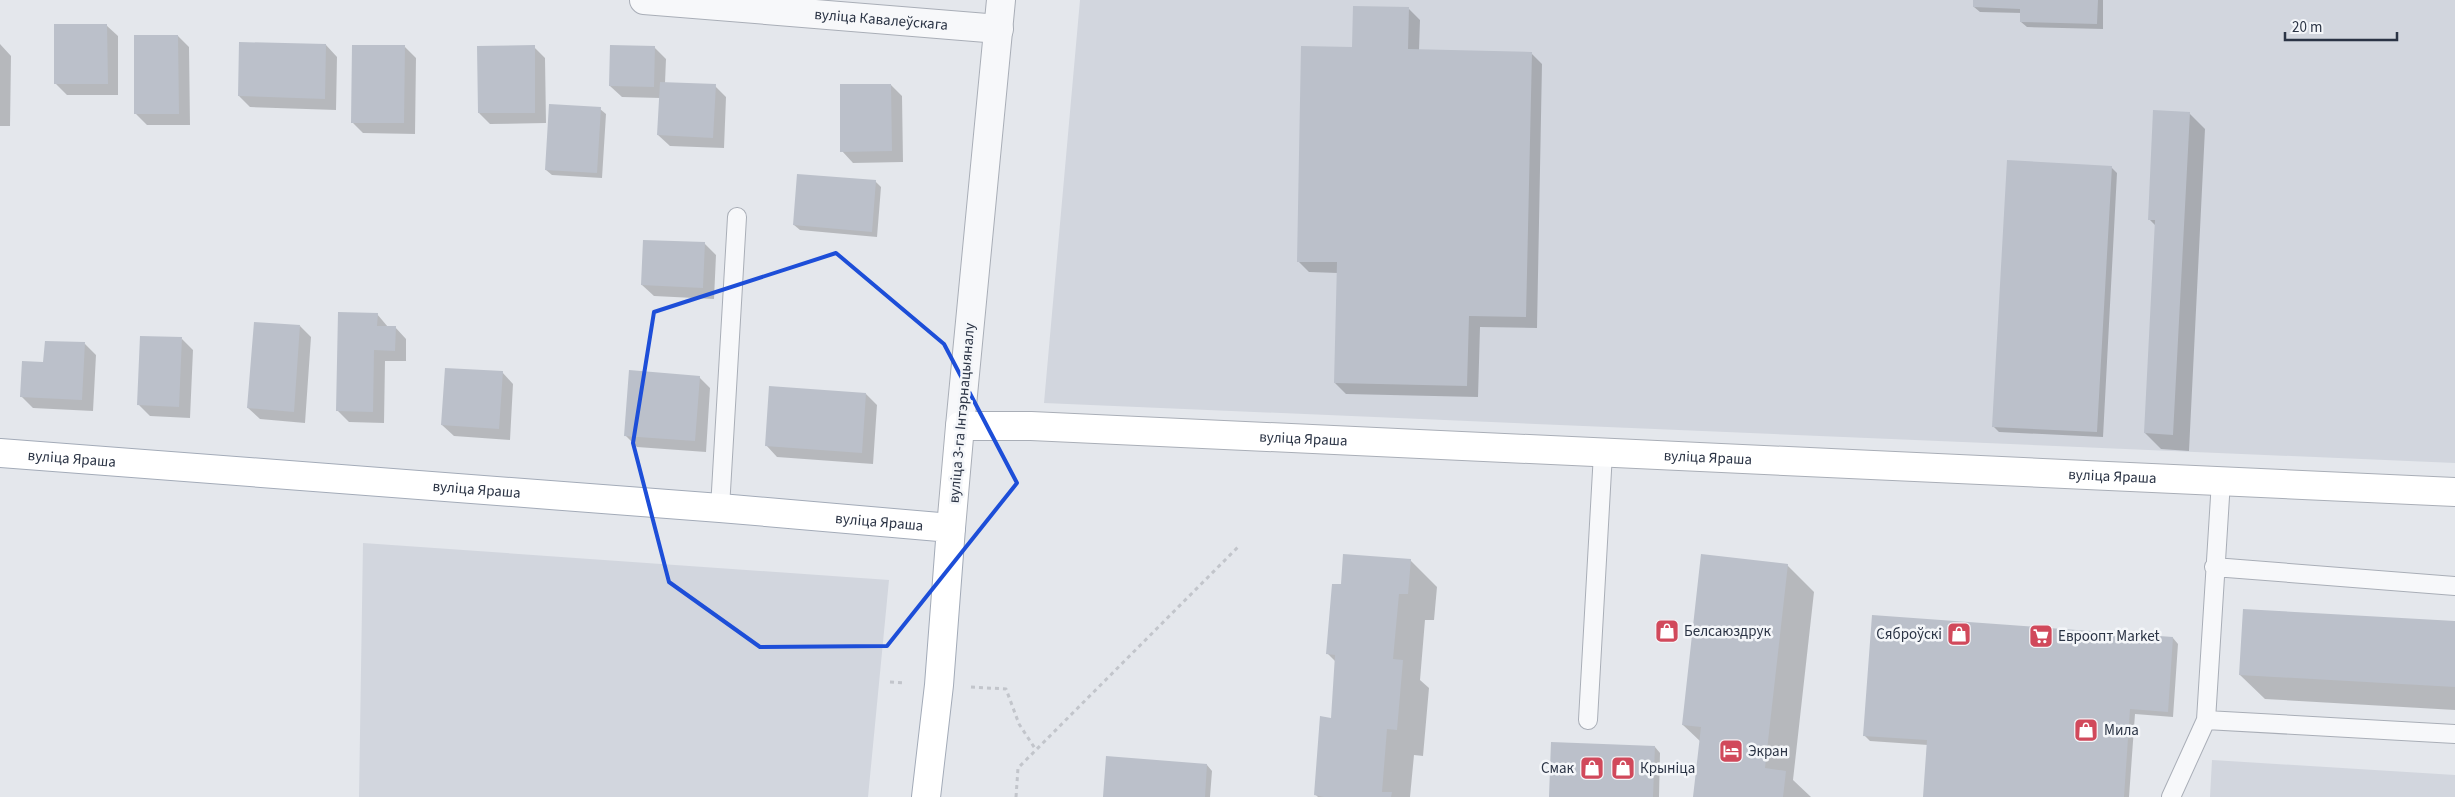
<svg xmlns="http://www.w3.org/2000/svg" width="2455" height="797" viewBox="0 0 2455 797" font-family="'Source Sans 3',sans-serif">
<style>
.built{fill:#d2d6de}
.shadow{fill:#0003}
.building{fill:#bbc0ca}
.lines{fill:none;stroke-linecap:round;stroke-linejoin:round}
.lane-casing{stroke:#a9aeb7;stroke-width:20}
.street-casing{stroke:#a9aeb7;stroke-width:30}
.secondary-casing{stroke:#a9aeb7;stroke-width:30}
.primary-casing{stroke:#a3abb8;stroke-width:30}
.path{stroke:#c2c5cb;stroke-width:3;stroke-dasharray:4 4;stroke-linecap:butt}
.lane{stroke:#f7f8fa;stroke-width:18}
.street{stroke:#f7f8fa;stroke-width:28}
.secondary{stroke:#fff;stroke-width:28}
.primary{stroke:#fff;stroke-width:28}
.marked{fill:none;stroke:#1d4ed8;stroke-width:4;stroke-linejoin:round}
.labels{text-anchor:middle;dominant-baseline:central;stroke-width:5;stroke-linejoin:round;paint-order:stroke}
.street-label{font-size:15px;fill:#2b3445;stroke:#f4f6f9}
.poi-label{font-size:15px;fill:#2b3445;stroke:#f4f6f9;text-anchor:start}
</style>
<rect width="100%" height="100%" fill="#e4e7ec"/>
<path class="built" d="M1080,0H2455V463L1044,403Z
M363,543L889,580L868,797H359Z
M2212,760L2455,775V797H2210Z"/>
<path class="shadow" d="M1975,0H2103V29L2027,27L2021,22L2022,13L1980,12L1974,7Z
M1409,9L1420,20L1419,50L1531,53L1542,64L1537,328L1480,327L1478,397L1346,394L1335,383L1338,273L1309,272L1298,261L1354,49Z
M106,25L118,36V95H67L56,84Z
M178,36L189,47L190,125H147L136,114Z
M0,44L11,56L10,126H0Z
M326,45L337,57L336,110L250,107L239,96Z
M405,47L416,58L415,134L363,133L352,122Z
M534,47L545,58L546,123L490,124L479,113Z
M654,47L666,59L665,83L715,86L726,97L724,148L670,146L658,135L660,98L622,97L610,86Z
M891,85L902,96L903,162L853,163L842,151Z
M600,109L606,114L602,178L552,175L546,170Z
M2189,113L2205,129L2189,451L2161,449L2145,433L2156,226L2149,219Z
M2111,167L2117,173L2103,437L1999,432L1993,426Z
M875,181L881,187L877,237L800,230L794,225Z
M704,243L716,255L714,299L654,296L642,285Z
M377,314L388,327H395L406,339V361H385L384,423L349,422L337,410Z
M300,326L311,337L305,423L260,419L248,408Z
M182,339L193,350L190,418L150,416L139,405Z
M85,344L96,355L93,411L33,408L21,396L45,363Z
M502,372L513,384L510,440L454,436L442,425Z
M699,377L710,388L706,452L637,447L625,435Z
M866,394L877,405L873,464L777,457L766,445Z
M1410,560L1437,587L1434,620H1425L1420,680L1429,688L1423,756L1414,755L1410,797H1318L1315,794L1332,719L1336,662L1328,654L1342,586Z
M1787,565L1814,592L1793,780L1811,797H1695L1701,742L1683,725Z
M2455,622V710L2265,699L2240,675Z
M2173,638L2178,644L2173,717L2135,714L2129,797H1924L1928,745L1870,741L1864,735Z
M1655,747L1660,753L1659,797H1550Z
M1207,765L1212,771L1210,797H1104Z"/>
<path class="building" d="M1973,0H2098L2097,24L2020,22V9L1973,7Z
M1353,6L1409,7L1408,49L1532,52L1526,317L1469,316L1467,386L1334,383L1337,262H1297L1301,46L1352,47Z
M54,24H107L108,84H54Z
M134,35H178L179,114H134Z
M239,42L326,44L325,99L238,96Z
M352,45H405L404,123H351Z
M535,45V113H478L477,46Z
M610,45L655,46L654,87L609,86Z
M660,82L716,84L713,138L657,135Z
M840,84H891L892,151L840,152Z
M549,104L601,107L597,173L545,170Z
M2153,110L2190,112L2173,435L2144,433L2155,220H2148Z
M2007,160L2112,166L2097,432L1992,427Z
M797,174L876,180L872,232L793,225Z
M643,240L705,242L703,288L641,285Z
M338,312L378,313L377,326H396L395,351L374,350L373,412L336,411Z
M254,322L300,325L294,412L247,408Z
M140,336L182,337L179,407L137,405Z
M45,341L85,342L82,400L20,397L22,361L43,362Z
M445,368L503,371L499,429L441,425Z
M629,370L700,376L695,441L624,436Z
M769,386L866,393L862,453L765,446Z
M1343,554L1411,559L1408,594H1399L1393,659L1403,660L1397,730L1387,729L1382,792H1392L1391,797H1324L1314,795L1320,716L1331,718L1335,655L1326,654L1332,584H1341Z
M1701,554L1788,564L1765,768L1786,771L1783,797H1693L1701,727L1682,725Z
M2243,609L2455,621V687L2239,675Z
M1872,615L2173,637L2168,712L2130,709L2124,797H1923L1927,740L1863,736Z
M1551,742L1655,746L1653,797H1549Z
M1106,756L1207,764L1205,797H1103Z"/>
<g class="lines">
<g class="lane-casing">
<path id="lane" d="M2221,481L2206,720L2455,734
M720,508L737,217
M2214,567L2455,586
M1588,720L1603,453
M2171,797L2206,720"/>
</g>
<g class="street-casing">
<g id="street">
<path id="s1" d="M644,0L999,29"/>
<path d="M960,426L1001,0"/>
</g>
</g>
<g class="secondary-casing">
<g id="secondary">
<path id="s2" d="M951,528L960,426H1031L2455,492"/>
</g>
</g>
<g class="primary-casing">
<g id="primary">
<path id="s3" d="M0,453L720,508L951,528L939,685L926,797"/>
</g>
</g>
<path class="path" d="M890,682L905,683
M971,687L1006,689L1019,724L1036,750
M1016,797L1018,768L1240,545"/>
<use href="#lane" class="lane"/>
<use href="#street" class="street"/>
<use href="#secondary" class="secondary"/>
<use href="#primary" class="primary"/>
</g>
<path class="marked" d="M836,253L944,344L1017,483L887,646L760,647L669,582L633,443L654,312Z"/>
<defs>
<g id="shop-square" transform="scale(1.25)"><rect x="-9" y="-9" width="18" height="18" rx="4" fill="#d1495b" stroke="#f4f6f9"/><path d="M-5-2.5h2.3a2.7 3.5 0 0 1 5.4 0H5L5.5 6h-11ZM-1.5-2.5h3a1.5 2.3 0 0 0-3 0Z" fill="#fff"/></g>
<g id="supermarket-square" transform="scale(1.25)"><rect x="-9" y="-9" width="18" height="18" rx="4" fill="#d1495b" stroke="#f4f6f9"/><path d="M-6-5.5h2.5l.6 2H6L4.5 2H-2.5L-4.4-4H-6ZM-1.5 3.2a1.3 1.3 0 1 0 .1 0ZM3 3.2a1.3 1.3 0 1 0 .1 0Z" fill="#fff"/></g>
<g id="hotel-square" transform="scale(1.25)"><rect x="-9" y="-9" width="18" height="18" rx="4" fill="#d1495b" stroke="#f4f6f9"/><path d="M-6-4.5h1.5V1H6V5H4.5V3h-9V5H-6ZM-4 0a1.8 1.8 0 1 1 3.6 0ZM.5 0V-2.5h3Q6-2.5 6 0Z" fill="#fff"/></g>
</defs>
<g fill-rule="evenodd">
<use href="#shop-square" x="1667" y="631"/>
<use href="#shop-square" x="1959" y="634"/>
<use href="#supermarket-square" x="2041" y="636"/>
<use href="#shop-square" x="2086" y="730"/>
<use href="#hotel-square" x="1731" y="751"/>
<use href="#shop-square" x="1592" y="768"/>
<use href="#shop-square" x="1623" y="768"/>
</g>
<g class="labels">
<g class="street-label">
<text stroke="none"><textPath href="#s1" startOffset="238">вуліца Кавалеўскага</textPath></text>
<text transform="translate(962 413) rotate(-85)">вуліца 3-га Інтэрнацыяналу</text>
<text stroke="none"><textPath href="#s2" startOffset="446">вуліца Яраша</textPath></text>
<text stroke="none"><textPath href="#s2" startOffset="851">вуліца Яраша</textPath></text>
<text stroke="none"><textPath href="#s3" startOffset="72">вуліца Яраша</textPath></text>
<text stroke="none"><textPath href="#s2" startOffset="1256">вуліца Яраша</textPath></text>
<text stroke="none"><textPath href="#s3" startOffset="478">вуліца Яраша</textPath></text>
<text stroke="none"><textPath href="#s3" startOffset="882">вуліца Яраша</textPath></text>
</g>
<g class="poi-label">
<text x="1684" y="631">Белсаюздрук</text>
<text x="1942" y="634" text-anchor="end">Сяброўскі</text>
<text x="2058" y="636">Евроопт Market</text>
<text x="2104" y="730">Мила</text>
<text x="1748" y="751">Экран</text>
<text x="1574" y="768" text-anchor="end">Смак</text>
<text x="1640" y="768">Крыніца</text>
</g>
</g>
<path d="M2285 32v8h112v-8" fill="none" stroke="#2b3445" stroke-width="2.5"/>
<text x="2292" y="32" font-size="15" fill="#2b3445" stroke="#f4f6f9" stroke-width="4" paint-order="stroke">20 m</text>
</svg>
